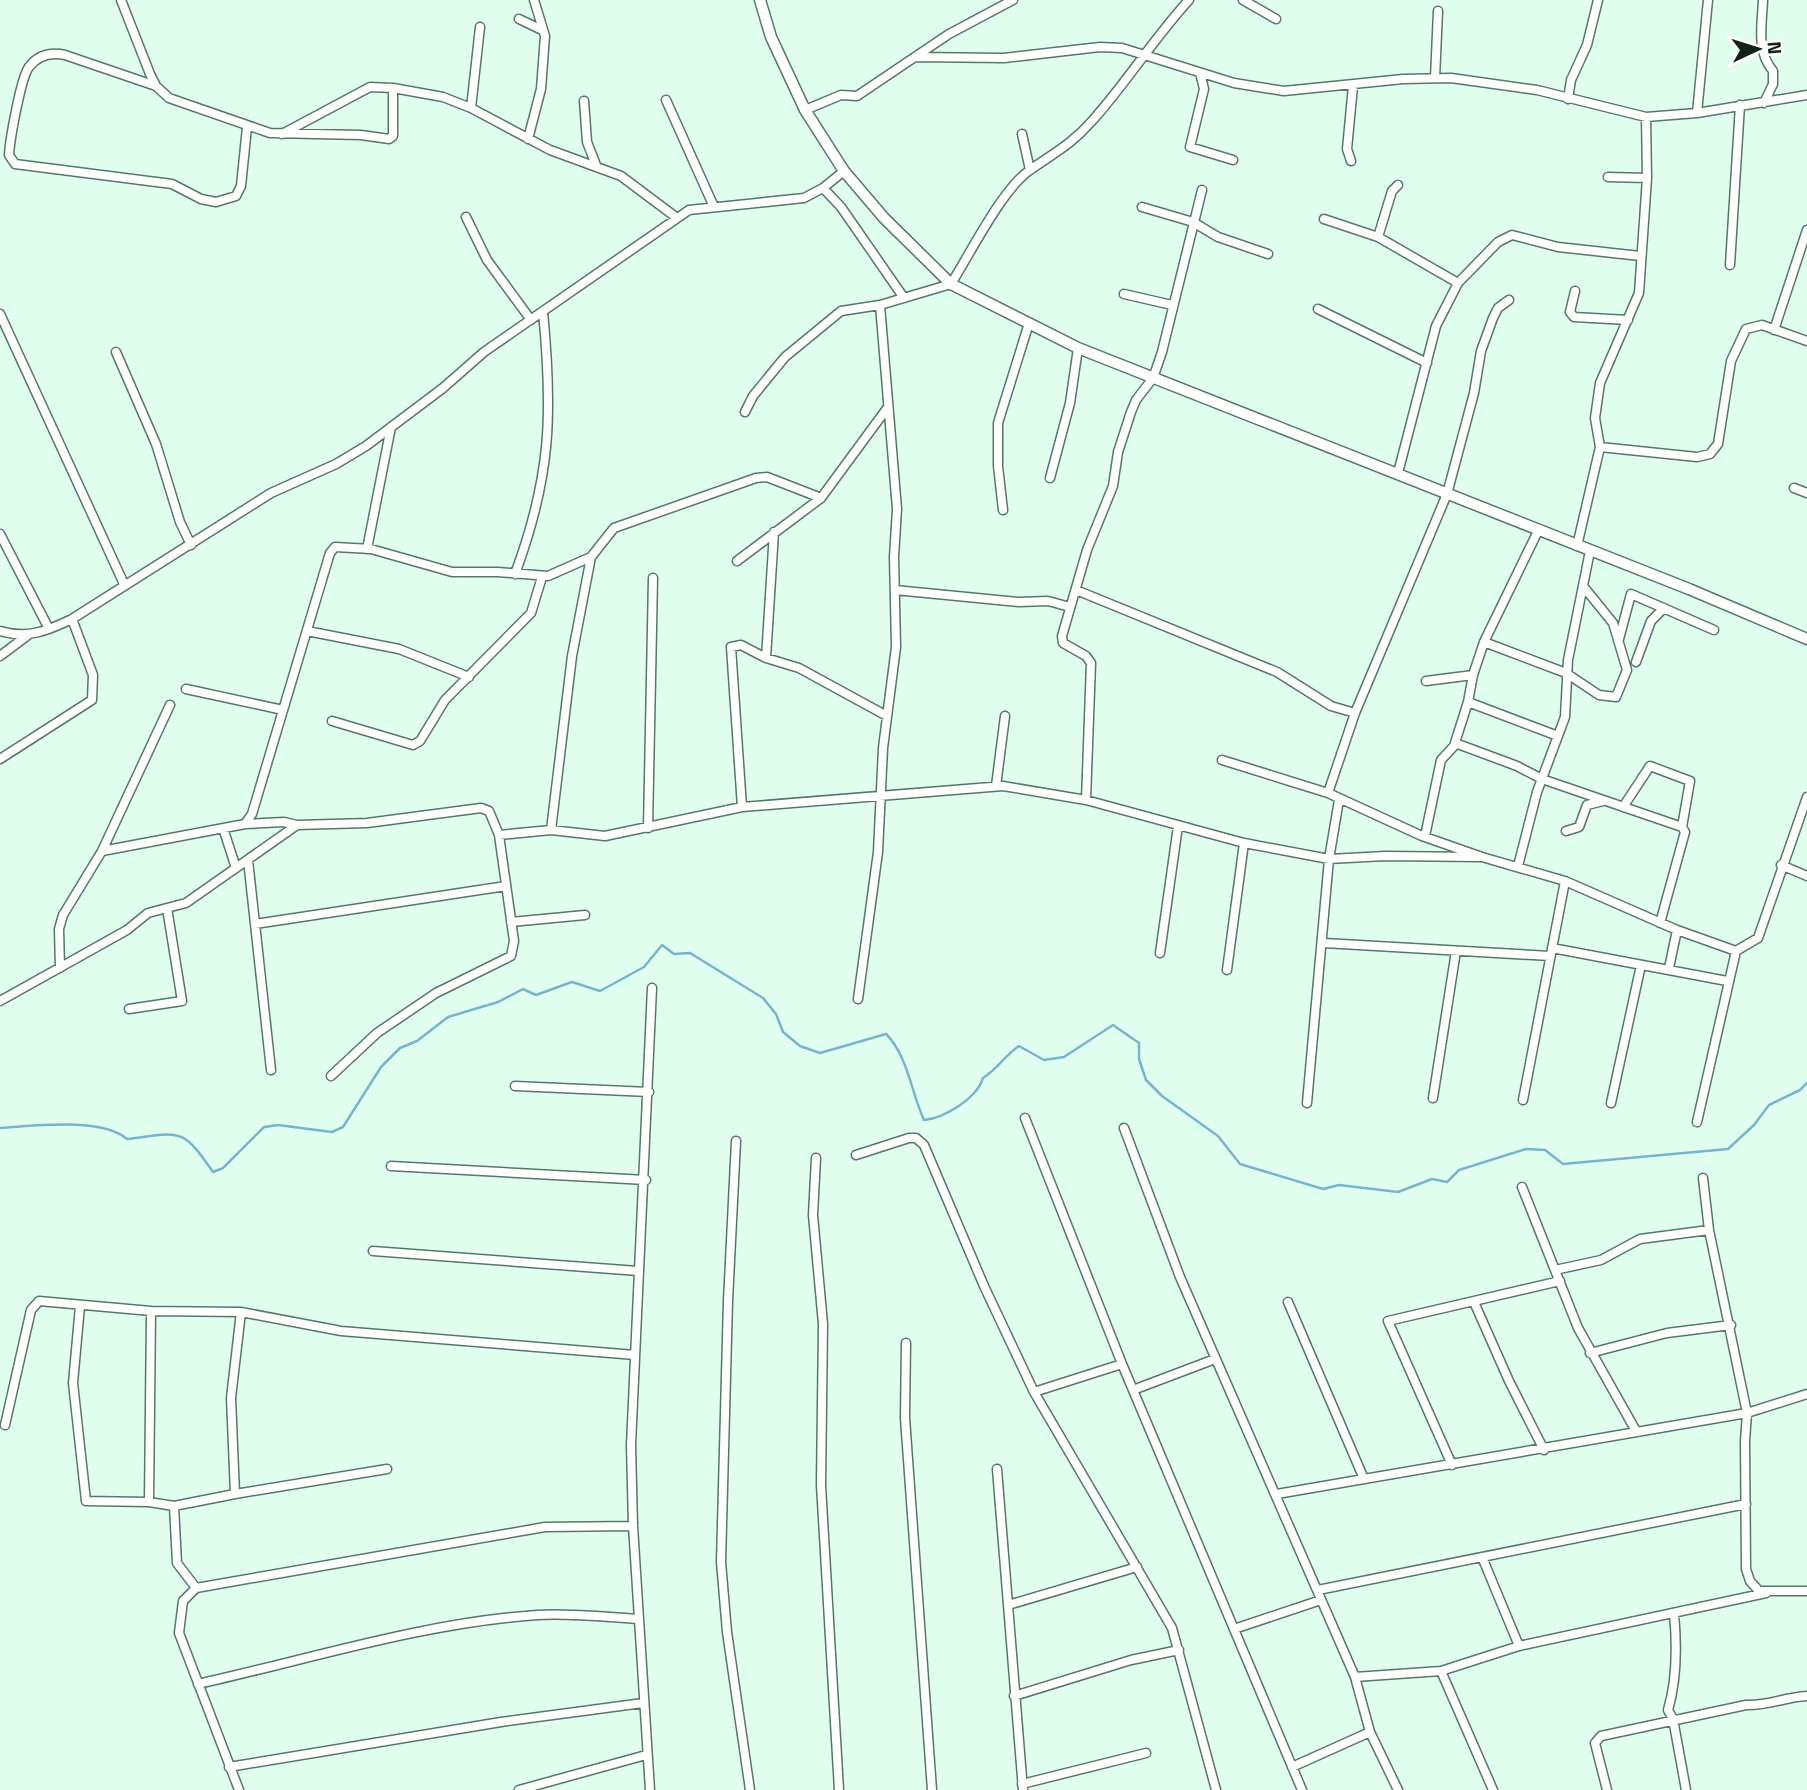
<svg xmlns="http://www.w3.org/2000/svg" width="1807" height="1790" viewBox="0 0 1807 1790" font-family="'Titillium Web',sans-serif">
<style>
.lines{fill:none;stroke-linecap:round;stroke-linejoin:round}
.stream{stroke:#7ab4cc;stroke-width:2.5}
.minor-casing{stroke:#567868;stroke-width:11}
.tertiary-casing{stroke:#567868;stroke-width:13}
.minor{stroke:#fff;stroke-width:8}
.tertiary{stroke:#fff;stroke-width:10}
</style>
<rect width="100%" height="100%" fill="#e0ffef"/>
<g class="lines">
<path class="stream" d="M0,1128C32,1126 102,1117 127,1139C179,1133 181,1125 213,1172L223,1168L264,1127L278,1125L332,1132L343,1127L381,1067L400,1048L417,1041L448,1017L498,1002L523,989L536,995L572,982L600,991L644,967L662,945L674,954L690,953L763,998L776,1014L783,1032L800,1046L820,1053L886,1034C908,1056 911,1092 924,1120C945,1118 977,1098 983,1078C1000,1067 1004,1056 1019,1046L1044,1060L1064,1057L1113,1025L1139,1043V1059L1146,1080L1162,1096L1218,1136L1240,1164L1323,1189L1339,1185L1398,1192L1432,1179L1447,1182L1459,1170L1526,1149L1545,1150L1563,1164L1728,1149L1754,1125L1769,1105L1800,1090L1807,1083"/>
<g class="minor-casing">
<path id="minor" d="M121,0L150,74L156,86L169,98L270,133L361,135L389,139L393,136V88
M1243,0L1276,19
M1763,0C1762,25 1756,51 1773,71V84L1764,103
M519,19L542,30
M915,57L1004,58L1100,47L1122,48L1234,83L1284,91L1403,79L1451,78L1537,90L1646,117L1697,113L1807,95
M1200,73L1204,89L1190,147L1233,160
M1435,78L1438,11
M156,86L65,55C51,52 38,55 29,67C21,77 10,139 9,155L15,164L172,184L201,199L216,202L236,196L241,186L247,127
M1568,99L1571,80L1587,45L1598,0
M666,100L714,207
M584,101L587,142L596,165
M471,108L480,27
M805,110L841,95L857,96L949,34L1013,0
M1697,113L1708,0
M282,134L370,87L393,88L443,97L471,108L550,150L621,176L677,218
M1022,134L1030,170
M528,139L541,89L545,36L534,0
M1351,161L1347,149L1353,86
M1608,177L1647,178
M823,188L841,207L904,298
M1142,207L1193,222L1218,237L1268,254
M466,217L487,260L531,320
M1324,219L1378,237L1458,283
M1378,237L1392,191L1398,185
M1730,265L1740,105
M1575,291L1570,312L1574,317L1628,320
M1124,294L1172,305
M1318,309L1427,363
M0,314L124,584
M1774,330L1807,230
M116,352L156,444L180,522L191,545
M745,412L753,396L785,357L841,311L880,305L951,284C970,254 1002,189 1030,170C1054,153 1072,144 1092,121C1127,82 1154,38 1189,0
M1600,447L1697,457L1710,454L1718,444L1731,361L1746,329L1762,325L1807,341
M1398,473L1436,326L1458,283L1498,242L1512,235L1558,247L1640,256
M1050,478L1070,403L1078,348
M1794,488L1807,493
M1003,510L998,466V423L1029,323
M0,534L49,629
M1577,546L1600,447L1595,418L1600,383L1639,293L1647,178L1646,117
M367,549L391,427
M737,561L821,498L888,407
M515,574C551,477 553,414 543,312
M895,590L1019,602L1048,601L1070,607
M1076,590L1277,672L1331,706L1355,713
M0,631C28,639 47,631 72,619L271,493L336,464L366,446L443,388L484,352L689,210L804,198L823,188L844,171
M307,631L399,649L469,677
M1619,639L1631,594L1714,630
M1484,642L1566,673L1599,695L1616,697L1627,670L1613,623L1583,586
M0,656L28,635
M766,658L774,532
M1636,662L1651,621L1664,608
M1473,675L1468,702L1558,736
M1426,681L1473,675L1484,642L1538,531
M186,689L283,710
M332,721L413,745L420,741L445,700L531,613L542,577
M1455,743L1517,766L1542,779L1682,827L1685,832L1660,923
M0,759L92,700L93,675L72,619
M1222,760L1328,793L1422,836L1482,857L1565,881L1677,930L1736,951L1758,938L1807,797
M996,786L1005,716
M1328,793L1355,713L1447,494L1474,393L1481,351L1493,318L1498,308L1509,300
M1086,800L1091,663L1086,656L1063,643L1062,636L1087,550L1113,486L1118,452L1131,412L1136,400L1153,378L1162,352L1202,190
M742,807L731,647L741,645L766,658L799,668L887,716
M1623,807L1650,766L1690,781L1682,827
M245,824L284,822L297,825
M223,828L236,868
M648,828L653,578
M551,830L572,656L591,557
M1566,831L1579,827L1587,805L1603,801
M1425,836L1441,760L1454,746L1468,702
M102,851L245,824L252,814L330,553L335,547L371,549L452,572H498L548,576L591,557L614,528L756,478L767,477L821,498
M248,860L271,1070
M1781,865L1807,876
M1518,866L1537,792L1565,717L1568,660L1590,551
M511,922L585,915
M255,924L506,886
M1324,943L1550,956
M1552,948L1727,981
M1160,953L1178,826
M60,968L59,929L63,915L102,851L170,705
M1669,968L1677,930
M1227,970L1244,843
M858,999L878,852L883,748L896,647L894,557L897,509L880,305
M0,1001L127,930L148,913L186,903L297,825L367,823L481,808L489,811L499,835L551,830L605,836L742,807L1003,786L1086,800L1244,843L1329,859L1385,856L1482,857
M129,1009L182,1001L167,908
M331,1076L377,1033L436,993L511,956L514,941L499,835
M515,1086L649,1092
M1433,1098L1456,951
M1523,1100L1565,881
M1307,1103L1329,859L1339,800
M1611,1103L1641,965
M1025,1118L1122,1364L1302,1790
M1697,1122L1736,951
M1124,1128L1180,1277L1355,1677L1370,1732L1398,1790
M736,1141L728,1301L721,1562L727,1632L750,1790
M856,1155L909,1138H916L924,1145L984,1286L1034,1392L1172,1628L1216,1790
M816,1158L813,1215L823,1324L821,1485L839,1790
M391,1166L646,1180
M1703,1178L1709,1230L1747,1413L1745,1441L1746,1569L1750,1581L1759,1591H1807
M1522,1187L1578,1328L1636,1431
M373,1251L638,1271
M1555,1270L1601,1260L1640,1239L1709,1230
M1288,1302L1364,1479
M1474,1302L1509,1381L1544,1450
M80,1306L73,1383L86,1501L149,1502L174,1506
M906,1343L905,1418L932,1790
M1590,1353L1667,1333L1731,1325
M1133,1390L1215,1359
M1034,1392L1122,1364
M5,1425L31,1310L39,1301L151,1311L241,1312L341,1331L635,1355
M1452,1465L1388,1321L1560,1281
M997,1469L1023,1790
M235,1494L387,1469
M1277,1494L1747,1413L1807,1394
M149,1502L151,1311
M1482,1557L1519,1646
M196,1588L177,1563L174,1506L235,1494L231,1398L241,1312
M1318,1590L1746,1504
M1008,1605L1137,1567
M1674,1613C1677,1645 1677,1680 1668,1710L1673,1719L1686,1790
M1234,1629L1321,1600
M1441,1671L1493,1790
M1355,1677L1441,1671L1519,1646L1766,1593
M198,1684C310,1659 422,1623 537,1615C570,1613 605,1617 638,1619
M1014,1696L1131,1660L1179,1650
M229,1767L501,1722L643,1703
M1292,1767L1370,1732
M1022,1784L1146,1753
M239,1790L179,1633L183,1601L196,1588L545,1527L633,1526
M519,1790L646,1755
M650,1790L633,1526L631,1445L652,988
M1607,1790L1595,1743L1601,1736L1746,1705C1768,1706 1785,1697 1807,1696"/>
</g>
<g class="tertiary-casing">
<path id="tertiary" d="M760,0L771,37L805,110L844,171L884,218L951,284L1078,348L1689,589L1807,639"/>
</g>
<use href="#minor" class="minor"/>
<use href="#tertiary" class="tertiary"/>
</g>
<g transform="translate(1758 49) rotate(86)" stroke="#ffffff" stroke-width="5" paint-order="stroke">
<path d="M0-5L12 26L0 18L-12 26Z" fill="#12201a"/>
<text y="-10" font-size="19" font-weight="bold" text-anchor="middle" fill="#12201a">N</text>
</g>
</svg>
